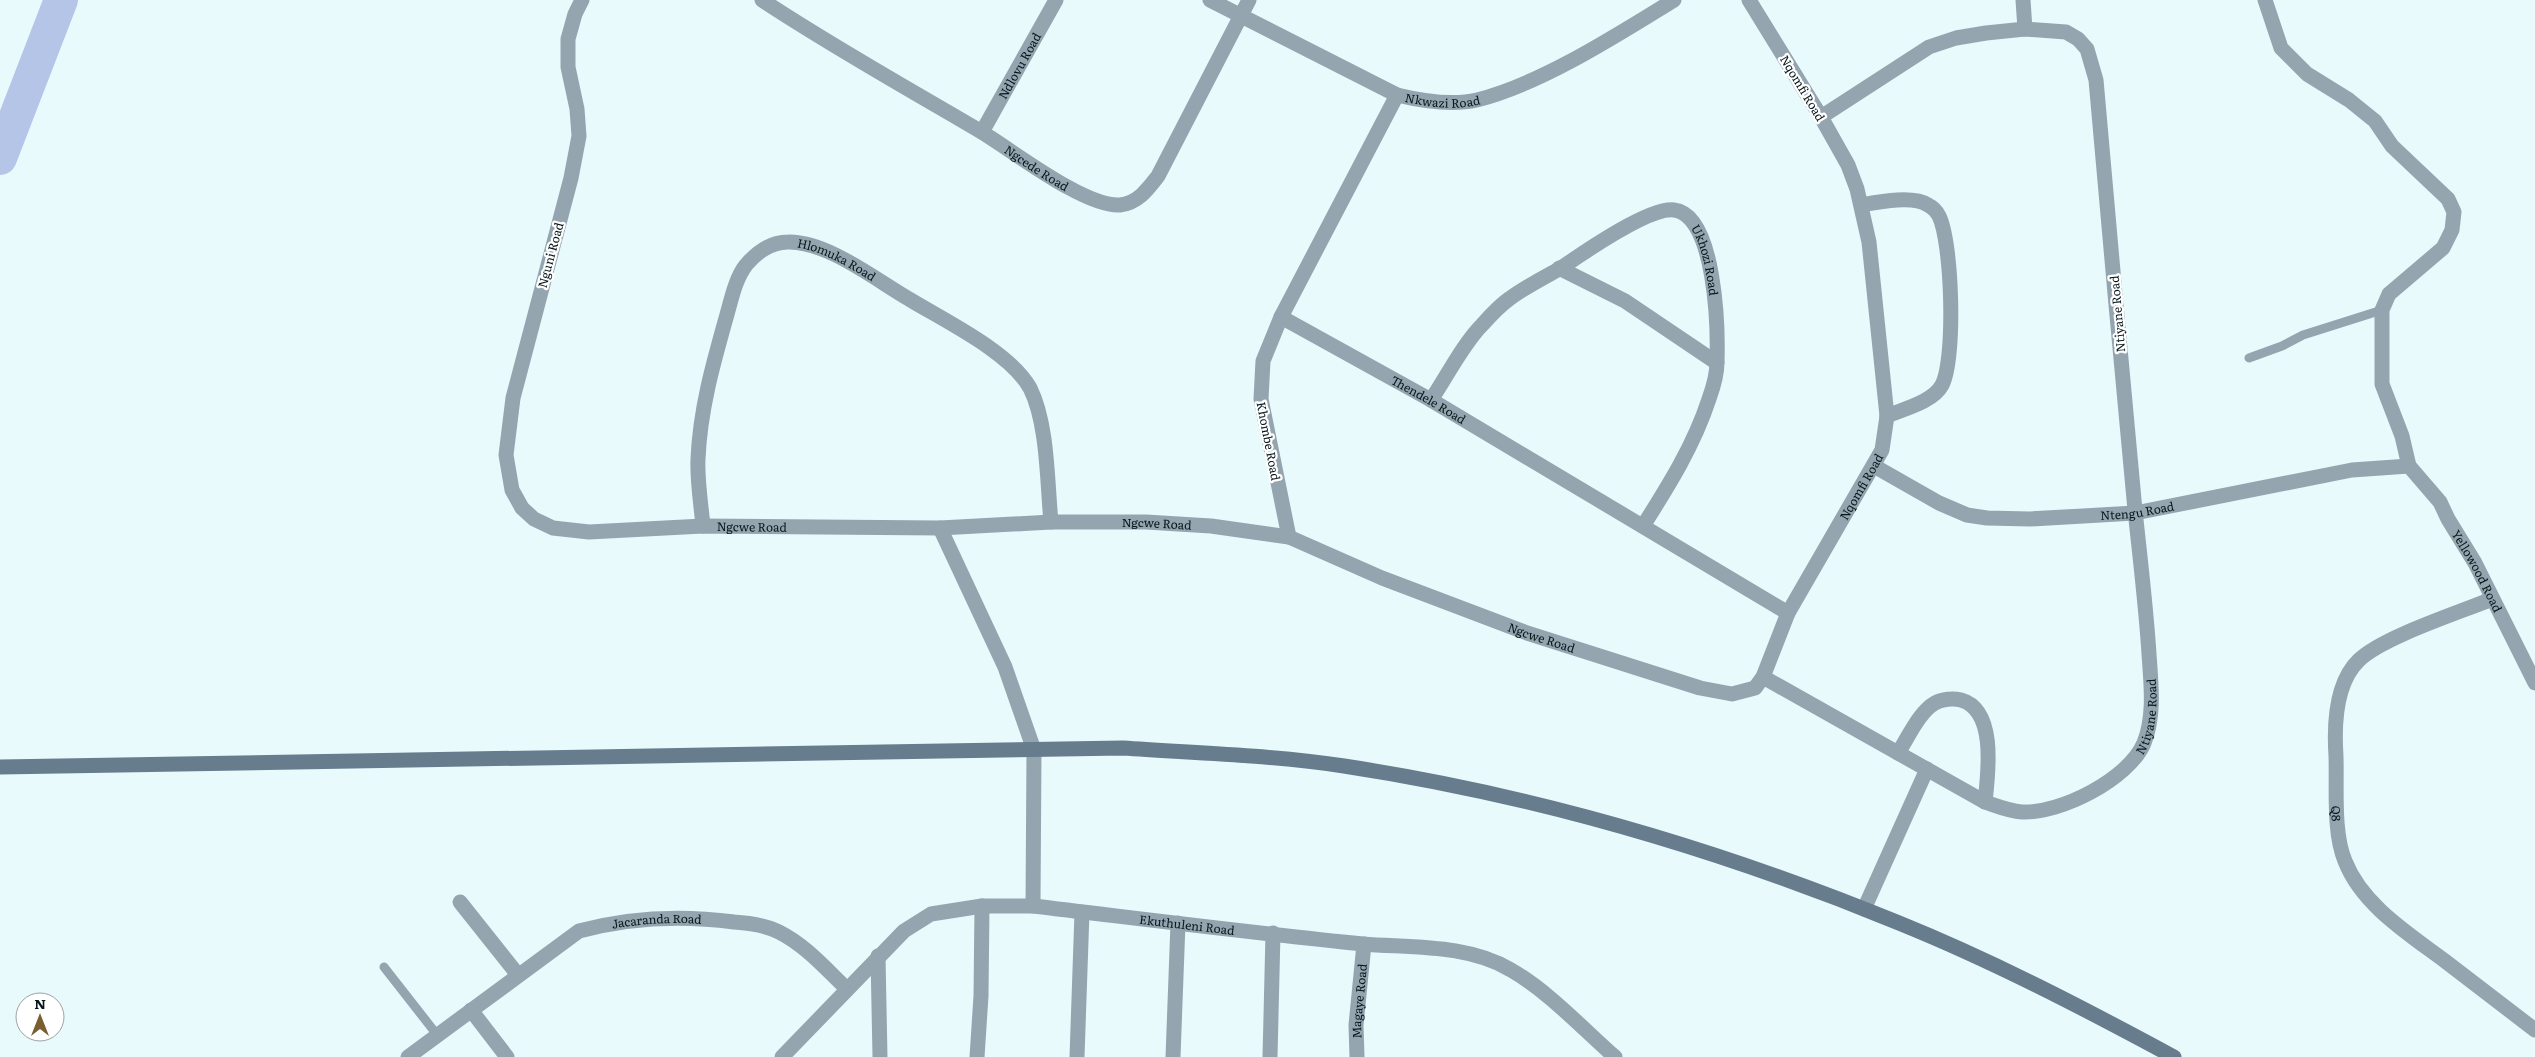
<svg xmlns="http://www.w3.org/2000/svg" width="2535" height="1057" viewBox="0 0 2535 1057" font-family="Literata,serif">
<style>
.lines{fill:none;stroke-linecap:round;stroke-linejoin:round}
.river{stroke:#b5c5e8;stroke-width:34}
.lane{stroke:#95a5b0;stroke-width:9}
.street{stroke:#95a5b0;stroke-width:15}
.secondary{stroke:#677d8d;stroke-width:15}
.labels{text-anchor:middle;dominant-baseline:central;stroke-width:4.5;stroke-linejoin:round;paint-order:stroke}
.street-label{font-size:12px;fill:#07171b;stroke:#fff}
</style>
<rect width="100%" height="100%" fill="#e9fafd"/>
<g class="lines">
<path class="river" d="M0,158L61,0"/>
<path class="lane" d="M2249,358L2282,346L2303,335L2382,310
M384,967L438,1036"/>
<g class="street">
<path id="s1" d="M582,0L575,14L568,39V67L577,109L579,136L571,178L513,398L506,455L512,490L522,508L534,519L553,528L589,532L703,526L940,528L1051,522H1146L1211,526L1289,537L1382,578L1527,633L1700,688L1732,694L1755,688L1763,677L1788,613L1882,450L1887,416L1869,242L1857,189L1848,165L1821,117L1749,0"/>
<path id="s2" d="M762,0C833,47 907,88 980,131C1012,150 1084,207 1120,205C1138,203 1148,189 1158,176L1249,0"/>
<path id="s3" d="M1210,0L1397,95C1422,101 1451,106 1477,100C1541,84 1617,35 1674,0"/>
<path d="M2023,0L2025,29"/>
<path id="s4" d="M2265,0L2281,48L2307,74L2349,100L2375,121L2392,146L2448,199L2454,212L2452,230L2443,248L2389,294L2382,310V384L2402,436L2409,466L2440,502L2448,519L2475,563L2535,683"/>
<path id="s5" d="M982,132L1056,0"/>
<path d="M1861,205C1878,202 1913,195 1928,205C1932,207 1937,212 1939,216C1952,242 1956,358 1942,385C1933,402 1903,409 1887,416"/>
<path d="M1559,268L1625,301L1717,363"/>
<path id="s6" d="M1281,317L1431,400L1788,613"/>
<path id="s7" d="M1431,400C1446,378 1463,344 1482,325C1490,316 1499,306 1509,299C1525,287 1543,278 1561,268C1583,253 1649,207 1674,210C1716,215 1718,330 1717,362C1717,373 1713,388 1709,399C1694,445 1669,485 1643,526"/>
<path id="s8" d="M1874,466L1939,503L1967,515L1987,518L2030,519L2135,513L2352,470L2409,466"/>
<path id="s9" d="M703,526C701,504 697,481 698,459C700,410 713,364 726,318C731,301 735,279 746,265C757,252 770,242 788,242C827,241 876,280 909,299C945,321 1010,352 1030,388C1048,424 1047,482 1051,522"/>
<path d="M940,528L1005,667L1034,750L1033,906"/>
<path d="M1289,537L1261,399L1263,361L1281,317L1397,95"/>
<path id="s10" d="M2492,599C2458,613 2383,637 2359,660C2335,683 2334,726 2336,756C2337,788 2333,833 2345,861C2362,905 2409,934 2445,961C2475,984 2505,1007 2535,1030"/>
<path id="s11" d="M1763,677L1985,802C1997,806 2009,811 2022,812C2060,814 2129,779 2144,743C2155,715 2151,684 2149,654C2146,606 2140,558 2135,510C2121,367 2109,223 2096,80L2087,49L2078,39L2066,32L2025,29L1986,33L1956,38L1929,47L1821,117"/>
<path d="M1898,753C1908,738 1919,712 1935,703C1942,699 1953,698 1961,700C1997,710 1988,774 1985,802"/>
<path d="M460,902L518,975"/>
<path d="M1864,909L1927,769"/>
<path d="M878,956L880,1057"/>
<path d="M471,1010L507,1057"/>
<path id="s12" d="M408,1057L579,931C631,917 681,915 734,922C750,923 765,925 779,932C805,945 825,968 846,988"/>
<path id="s13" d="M782,1057L904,931L931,914L982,906H1033C1143,919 1253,933 1363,944C1411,948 1468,944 1511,970C1548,991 1583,1029 1615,1057"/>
<path d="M977,1057L981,996L982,906"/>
<path d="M1077,1057L1082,912"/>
<path d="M1173,1057L1178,923"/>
<path d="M1270,1057L1273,933"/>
<path id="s14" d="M1357,1057L1356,1025L1364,944"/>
</g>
<path class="secondary" d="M0,767L1123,748C1196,753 1271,755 1344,766C1535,795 1721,850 1899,923C1993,961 2085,1009 2174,1057"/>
</g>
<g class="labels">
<g class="street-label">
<text stroke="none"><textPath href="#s5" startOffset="76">Ndlovu Road</textPath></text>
<text transform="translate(1803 88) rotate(59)">Nqomfi Road</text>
<text stroke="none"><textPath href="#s3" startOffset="256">Nkwazi Road</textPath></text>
<text stroke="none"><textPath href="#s2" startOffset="322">Ngcede Road</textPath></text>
<text transform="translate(550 255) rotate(-75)">Nguni Road</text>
<text stroke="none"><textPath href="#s9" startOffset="370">Hlomuka Road</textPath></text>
<text stroke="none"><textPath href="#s7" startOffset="381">Ukhozi Road</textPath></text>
<text transform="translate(2117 314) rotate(-95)">Ntiyane Road</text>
<text stroke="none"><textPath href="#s6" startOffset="169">Thendele Road</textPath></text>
<text transform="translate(1269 441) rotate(79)">Khombe Road</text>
<text stroke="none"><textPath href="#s1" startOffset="2021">Nqomfi Road</textPath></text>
<text stroke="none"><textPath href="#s8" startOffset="276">Ntengu Road</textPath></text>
<text stroke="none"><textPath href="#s1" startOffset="1165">Ngcwe Road</textPath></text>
<text stroke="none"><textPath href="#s1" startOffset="760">Ngcwe Road</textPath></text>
<text stroke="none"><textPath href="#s4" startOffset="705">Yellowood Road</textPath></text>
<text stroke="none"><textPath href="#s1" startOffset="1570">Ngcwe Road</textPath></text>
<text stroke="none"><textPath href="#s11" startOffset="466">Ntiyane Road</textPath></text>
<text stroke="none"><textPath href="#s10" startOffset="306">Q8</textPath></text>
<text stroke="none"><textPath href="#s12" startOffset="291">Jacaranda Road</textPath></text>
<text stroke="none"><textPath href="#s13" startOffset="465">Ekuthuleni Road</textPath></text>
<text stroke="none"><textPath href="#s14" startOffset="56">Magaye Road</textPath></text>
</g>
</g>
<g transform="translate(40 1017)"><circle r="24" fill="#ffffff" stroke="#9ca2a4"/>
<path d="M0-4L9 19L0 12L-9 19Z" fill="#795e30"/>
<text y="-8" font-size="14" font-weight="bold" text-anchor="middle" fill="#07171b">N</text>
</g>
</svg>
